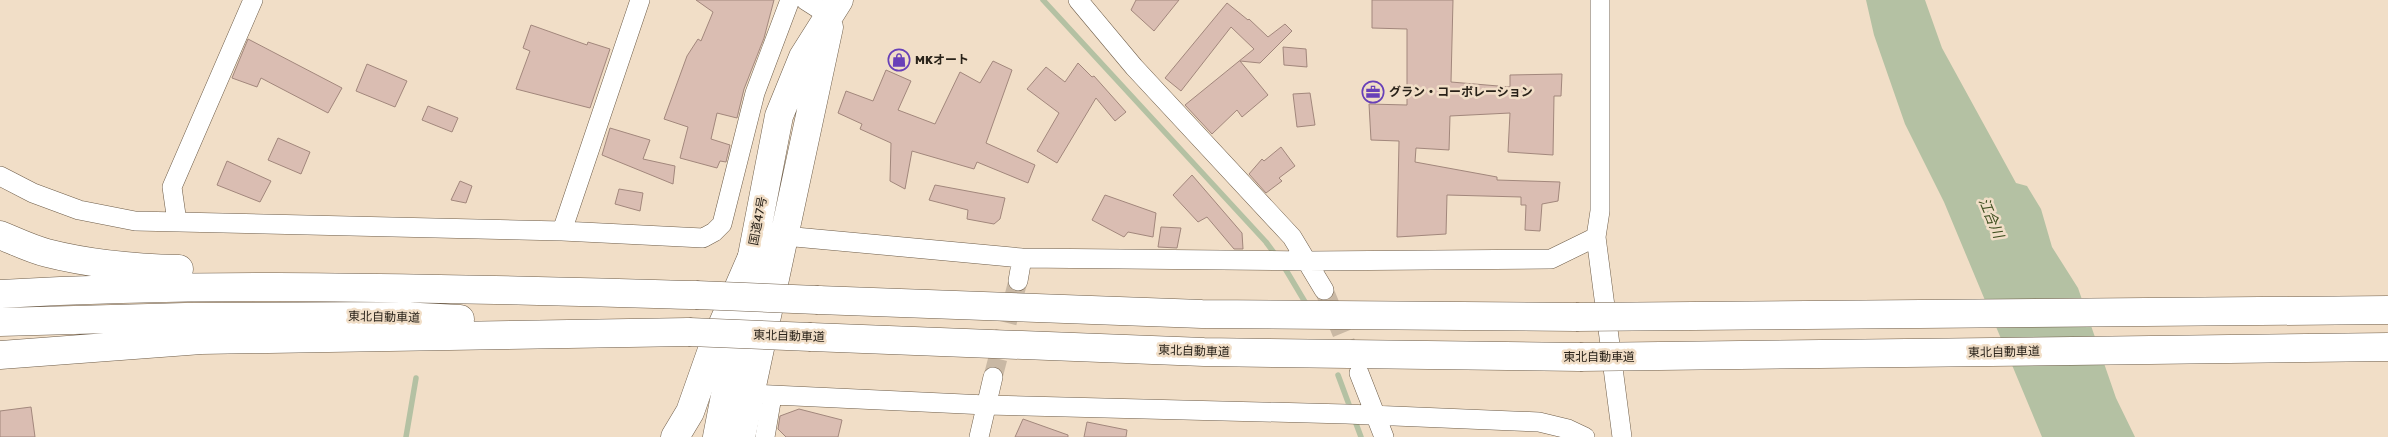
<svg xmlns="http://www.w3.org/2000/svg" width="2388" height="437" viewBox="0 0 2388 437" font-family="Rubik,'Noto Sans JP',sans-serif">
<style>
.water{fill:#b4c1a3}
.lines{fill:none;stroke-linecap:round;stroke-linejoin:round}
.stream{stroke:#b4c1a3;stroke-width:5.5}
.building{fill:#dabdb2;stroke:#a2877c}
.minor-tunnel{stroke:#c9b8a4;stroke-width:19;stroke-dasharray:19 9;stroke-linecap:butt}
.minor-casing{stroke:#6e5d49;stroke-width:20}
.trunk-casing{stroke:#6e5d49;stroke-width:29}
.motorway-casing{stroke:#6e5d49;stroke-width:29}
.minor{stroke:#fff;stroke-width:19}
.trunk{stroke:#fff;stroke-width:28}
.motorway{stroke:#fff;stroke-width:28}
.motorway-bridge-casing{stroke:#6e5d49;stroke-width:29;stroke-linecap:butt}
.motorway-bridge{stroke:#fff;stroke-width:28}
.labels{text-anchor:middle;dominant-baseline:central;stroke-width:5;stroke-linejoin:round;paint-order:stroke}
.poi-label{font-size:12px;font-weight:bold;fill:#292219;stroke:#f1dec7;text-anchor:start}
.street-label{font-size:12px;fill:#292219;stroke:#f1dec7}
.water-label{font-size:14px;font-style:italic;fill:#3c4d1d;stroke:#f1dec7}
</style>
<rect width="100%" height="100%" fill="#f1dec7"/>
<path class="water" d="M1866,0H1925L1942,48L2016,183L2027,186L2041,209L2052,247L2078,288L2116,398L2135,437H2042L1944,202L1905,124L1874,35Z"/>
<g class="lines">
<path class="stream" d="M1043,0L1266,242L1277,257
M1283,265L1305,302
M1338,375L1361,437
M406,437L416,378"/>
</g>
<path class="building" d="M696,0H774L764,38L744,89L737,118L717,113L711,139L730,145L726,162L720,161L717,168L680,158L688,127L664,119L687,56L698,39L701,41L713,12Z
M1136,0H1179L1154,31L1131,10Z
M1372,0H1453L1451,82L1510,87V75L1562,74L1561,96H1554L1553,155L1508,152L1510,113L1450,116L1449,150L1416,148L1415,162L1497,177V180L1560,182L1558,201L1542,204L1540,231L1525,230L1526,205H1521V197L1447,195L1446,234L1397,237L1399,141L1371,140L1369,104L1407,105V29L1372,28Z
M1227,3L1248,20L1249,19L1268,37L1285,24L1292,31L1260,63L1240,61L1268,95L1242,117L1237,110L1212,134L1185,105L1254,49L1231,27L1181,91L1165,78Z
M531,25L587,45L588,42L610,49L590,108L516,89L530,51L523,48Z
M248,39L342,88L328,113L261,78L257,87L232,78Z
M1283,47L1306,49L1307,67L1284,65Z
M993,61L1012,70L986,143L1035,165L1028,183L977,162L974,169L912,151L905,189L890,181L891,143L860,129L862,124L838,113L846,91L873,101L886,70L911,81L898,110L935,124L960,72L980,83Z
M1078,63L1092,77L1094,76L1126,112L1115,121L1096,98L1057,163L1037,151L1059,113L1027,89L1046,67L1065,82Z
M367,64L407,81L395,107L356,91Z
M1310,93L1315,125L1297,127L1293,94Z
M428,106L458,118L452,132L422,120Z
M610,128L650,140L643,159L675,166L673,184L602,155Z
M278,138L310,152L301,174L268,160Z
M1281,147L1295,166L1279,178L1282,181L1266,193L1249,174L1262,159L1264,161Z
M227,161L271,181L260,202L217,185Z
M1192,175L1242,233L1243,249H1234L1207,217L1198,222L1173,195Z
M460,181L472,186L466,203L451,200Z
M935,185L1005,198L1000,219L994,224L967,219L968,210L929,200Z
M619,189L643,193L640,211L615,204Z
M1105,195L1156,213L1153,237L1128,232L1124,237L1092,220Z
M1161,227L1181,228L1177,248L1158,247Z
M31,407L35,437H0V411Z
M799,409L842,420L838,437H786L778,429L780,416Z
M1023,419L1068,435V437H1015Z
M1087,422L1127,430L1126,437H1084Z"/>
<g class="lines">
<path class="minor-tunnel" d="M1324,290L1354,363
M993,377L1018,281"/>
<g class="minor-casing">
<path id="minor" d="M805,0L830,16
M1078,0L1134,67L1292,237L1324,290
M1600,0V211L1596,237L1622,437
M0,176L33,193L79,210L135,221L562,231L703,238L714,232L722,224L755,93L790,0
M177,222L172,187L253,0
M562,231L640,0
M784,236L1022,258L1308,261L1551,259L1596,237
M1018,281L1022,258
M1359,373L1384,437
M751,394L986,405L1346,414L1539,422L1568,429L1585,437
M765,437L772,396
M979,437L993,377"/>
</g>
<g class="trunk-casing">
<path id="trunk" d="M717,437L779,116L803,57L839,0
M741,437L829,27"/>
</g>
<g class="motorway-casing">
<path id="motorway" d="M0,235C15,241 31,249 47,253C90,264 134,268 179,269
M0,294C232,281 464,289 696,295
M818,300L1202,314L1576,317
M0,322L185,317L399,316L460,319
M811,337L1204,352L1580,357
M0,355L201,340L689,332
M675,437L690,412L714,344L751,259"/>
</g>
<use href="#minor" class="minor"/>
<use href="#trunk" class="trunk"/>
<use href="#motorway" class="motorway"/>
<g class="motorway-bridge-casing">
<path id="motorway-bridge" d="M696,295L818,300
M1576,317L2388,310
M689,332L811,337
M1580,357L2388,347"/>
</g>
<use href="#motorway-bridge" class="motorway-bridge"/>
</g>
<defs>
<g id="shop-ring" transform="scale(1.125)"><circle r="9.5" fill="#f1dec7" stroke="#6840b8" stroke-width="1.5"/><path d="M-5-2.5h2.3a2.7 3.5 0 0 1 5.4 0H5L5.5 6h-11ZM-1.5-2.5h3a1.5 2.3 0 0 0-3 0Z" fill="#6840b8"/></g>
<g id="office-ring" transform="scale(1.125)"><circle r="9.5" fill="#f1dec7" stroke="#6840b8" stroke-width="1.5"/><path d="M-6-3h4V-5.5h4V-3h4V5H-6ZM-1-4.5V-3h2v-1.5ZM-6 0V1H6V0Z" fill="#6840b8"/></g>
</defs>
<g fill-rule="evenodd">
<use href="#shop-ring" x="899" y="60"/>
<use href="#office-ring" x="1373" y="92"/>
</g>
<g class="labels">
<g class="poi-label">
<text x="915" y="60">MKオート</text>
<text x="1389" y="92">グラン・コーポレーション</text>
</g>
<g class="street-label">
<text transform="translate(758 221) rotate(-79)">国道47号</text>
<text transform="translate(384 317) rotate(1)">東北自動車道</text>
<text transform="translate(789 336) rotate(2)">東北自動車道</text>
<text transform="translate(1194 351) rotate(2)">東北自動車道</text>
<text transform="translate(2004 352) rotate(-1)">東北自動車道</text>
<text x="1599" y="357">東北自動車道</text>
</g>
<g class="water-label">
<text transform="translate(1991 218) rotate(67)">江合川</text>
</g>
</g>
</svg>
